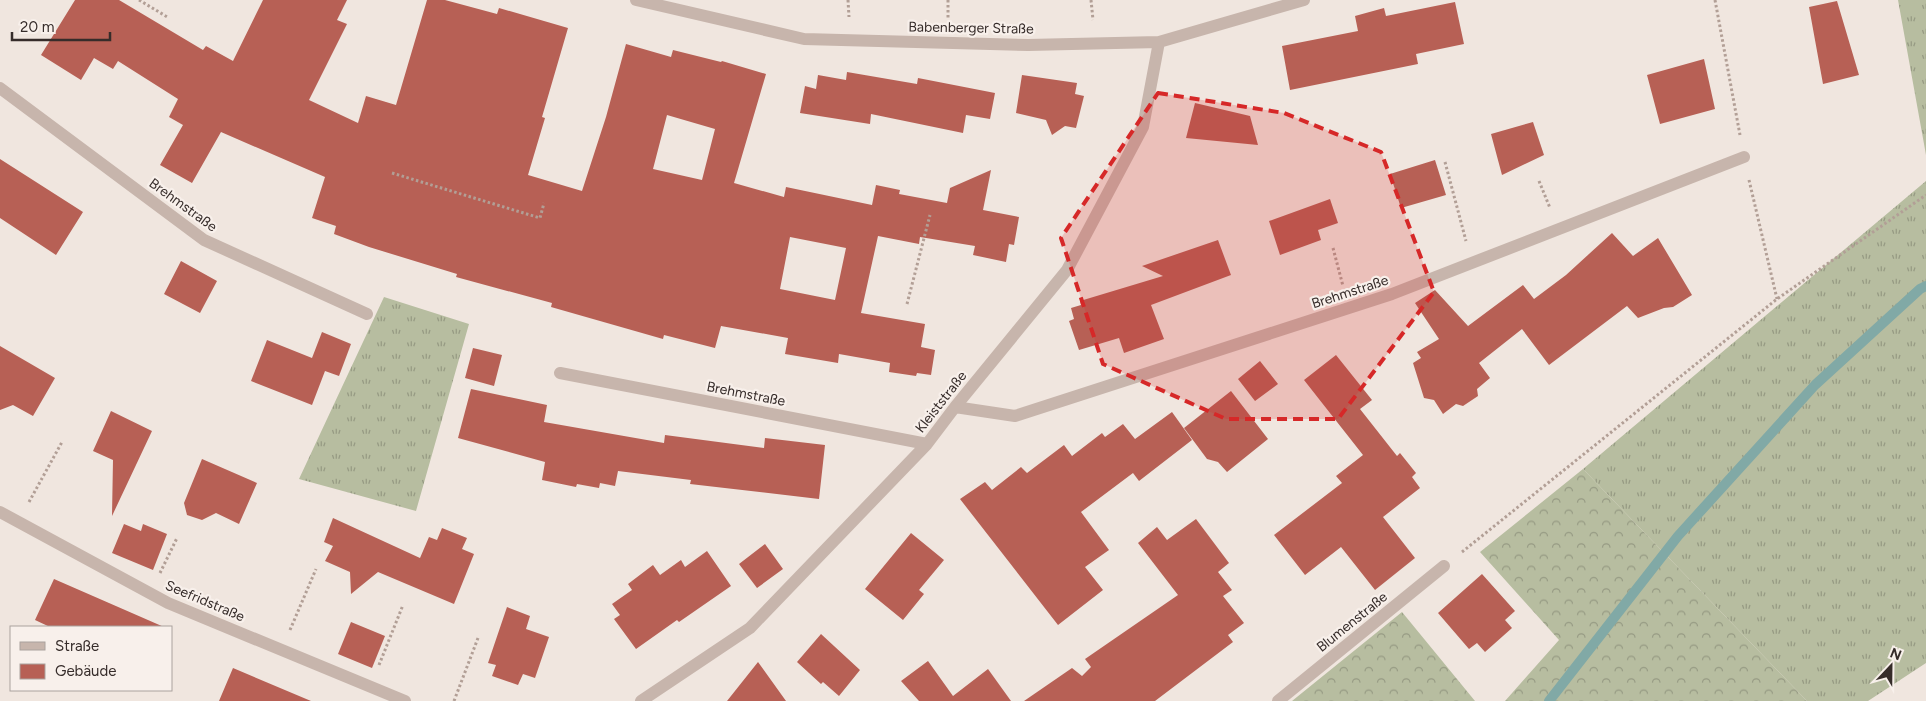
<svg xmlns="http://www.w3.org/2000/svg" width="1926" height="701" viewBox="0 0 1926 701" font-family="Figtree,sans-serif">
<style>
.grass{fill:url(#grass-tufts)}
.forest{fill:url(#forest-crowns)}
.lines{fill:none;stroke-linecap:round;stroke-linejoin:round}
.stream{stroke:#81a9a6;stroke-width:10}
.building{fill:#b76055;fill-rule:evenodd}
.path{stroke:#b29f96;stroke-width:3;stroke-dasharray:2.5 2.5;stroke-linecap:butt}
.street{stroke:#c7b5ac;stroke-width:12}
.marked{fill:#d62828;fill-opacity:0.2;stroke:#d62828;stroke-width:4;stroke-dasharray:10 6;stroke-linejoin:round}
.labels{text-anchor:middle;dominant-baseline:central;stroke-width:4.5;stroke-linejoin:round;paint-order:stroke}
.street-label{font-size:14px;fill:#362c2a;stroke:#f8f0eb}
</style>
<defs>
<pattern id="grass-tufts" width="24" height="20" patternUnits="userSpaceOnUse" patternTransform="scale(1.25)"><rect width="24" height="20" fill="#b7bda0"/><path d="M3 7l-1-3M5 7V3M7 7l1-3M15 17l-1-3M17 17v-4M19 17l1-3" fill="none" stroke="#969a83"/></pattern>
<pattern id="forest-crowns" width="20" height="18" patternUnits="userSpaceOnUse" patternTransform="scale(1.25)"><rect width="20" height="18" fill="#b7bda0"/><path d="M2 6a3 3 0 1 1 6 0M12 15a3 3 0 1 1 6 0" fill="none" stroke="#969a83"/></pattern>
</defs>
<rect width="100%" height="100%" fill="#f0e6df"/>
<path class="grass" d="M1898,0H1926V155Z
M1926,181V663L1868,701H1807L1583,469Z
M384,297L469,324L416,511L299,479Z"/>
<path class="forest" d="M1583,469L1807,701H1505L1559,640L1480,552Z
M1402,612L1475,701H1292Z"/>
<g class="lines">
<path class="stream" d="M1549,701L1678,536L1815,385L1920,289L1926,286"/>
</g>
<path class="building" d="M75,0H119L203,50L206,46L233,61L263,0H347L337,20L347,24L309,100L358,123L366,96L396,105L427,0H445L497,14L499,8L568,28L542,117L545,118L528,175L582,191L606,117L626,44L671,57L673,50L721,62L722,61L766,74L734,183L784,197L786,187L872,205L876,185L900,190L899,194L947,203L950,188L991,170L983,210L1019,217L1014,245L1009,244L1006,262L973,255L975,246L920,237L919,244L878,236L861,313L925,324L921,347L935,350L931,375L917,373L916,376L889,372L890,363L839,354L838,363L785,354L788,338L721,326L715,348L664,335L663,339L551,307L552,303L456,277L457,274L369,247L334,234L336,226L312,218L325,177L221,132L192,183L160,165L183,125L169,117L178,99L118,61L113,69L94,58L81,80L41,55ZM667,115L715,129L702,180L653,169ZM790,237L846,248L835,300L780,289Z
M1837,1L1859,75L1823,84L1809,7Z
M1455,2L1464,44L1416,54L1418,64L1290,90L1282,46L1358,31L1355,16L1384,8L1386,16Z
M1704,59L1715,109L1660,124L1647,75Z
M847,72L917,84L918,78L995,93L990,119L966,115L963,133L871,114L870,124L800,113L805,86L816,89L818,75L846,80Z
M1022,75L1077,83L1075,94L1084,96L1076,128L1065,126L1052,135L1046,120L1016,113Z
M1195,103L1250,116L1258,145L1186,138Z
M1533,122L1544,155L1502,175L1491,134Z
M0,159L83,212L56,255L0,218Z
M1435,160L1446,195L1401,208L1390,174Z
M1330,199L1338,223L1318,230L1321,240L1280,255L1269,221Z
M1612,233L1633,256L1658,238L1692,295L1673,307L1664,308L1638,318L1627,306L1549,365L1522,329L1479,363L1490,378L1477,389L1478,396L1463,406L1456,404L1443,414L1434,400L1424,398L1413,363L1421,358L1417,352L1439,339L1415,303L1435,290L1468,326L1523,285L1534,299L1566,275Z
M1218,240L1231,275L1151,305L1164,339L1124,353L1119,338L1079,350L1069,321L1074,319L1071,308L1081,305L1080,301L1163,276L1142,266Z
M181,261L217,281L200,313L164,294Z
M322,332L351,344L339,376L325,371L312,405L251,381L267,340L312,358Z
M0,346L55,378L33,416L13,405L0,410Z
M473,348L502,355L494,386L465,378Z
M1336,355L1372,400L1360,409L1397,456L1400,453L1416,473L1412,477L1420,488L1383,517L1415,558L1375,590L1341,547L1305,575L1274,535L1342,483L1336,476L1363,455L1304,380Z
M1260,361L1278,384L1255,401L1238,379Z
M471,389L547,405L544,422L664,443L665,435L764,448L765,438L825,445L819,499L690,484L691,480L618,471L615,486L600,483L599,488L577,484L576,487L542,480L545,462L458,438Z
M1231,391L1268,439L1227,472L1218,462L1207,459L1184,428Z
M111,411L152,431L112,516L113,460L93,451Z
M1172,412L1192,440L1139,481L1133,473L1081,512L1109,550L1085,567L1103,590L1058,625L960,499L985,482L992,490L1021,467L1027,473L1064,445L1072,456L1102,433L1105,437L1123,424L1135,439Z
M202,459L257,483L239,524L216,513L202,520L187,515L184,503Z
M333,518L420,558L429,537L437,540L442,528L467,538L462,549L474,554L454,604L378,572L351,594L350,572L325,561L333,546L324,542Z
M1196,519L1229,563L1218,572L1232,590L1223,596L1244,623L1228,635L1233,642L1155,701H1024L1072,668L1082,676L1091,667L1085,659L1178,595L1138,543L1157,527L1167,540Z
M124,524L141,531L143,524L167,534L153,570L112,553Z
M911,533L944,560L919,590L924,594L903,620L865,589Z
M765,544L783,569L757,588L739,564Z
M707,551L731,586L679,622L677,620L636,649L614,619L620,615L612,604L632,590L628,584L653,565L660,575L681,560L685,567Z
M1482,574L1515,611L1505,620L1512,628L1485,652L1477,643L1469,649L1438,613Z
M54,579L164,627H50L35,620Z
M507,607L530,616L526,629L549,637L535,678L523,674L518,685L492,676L496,665L488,663Z
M351,622L385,636L372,668L338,654Z
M821,634L860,670L839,696L823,682L821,684L797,662Z
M928,661L953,696L988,669L1011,701H919L901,681Z
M758,662L786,701H727Z
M233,668L311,701H219Z"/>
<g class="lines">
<path class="path" d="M139,0L169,18
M848,0L849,17
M948,0V20
M1091,0L1093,20
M1715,0L1740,135
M1445,162L1466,241
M392,173L540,218L544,203
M1749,180L1777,299
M1539,181L1550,208
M1333,248L1343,286
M907,304L930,215
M29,502L62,442
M1462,552L1777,299L1926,195
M160,573L177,538
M290,630L316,569
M379,665L403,605
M454,701L478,638"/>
<path class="street" d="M636,0L804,39L1028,45L1159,42L1304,0
M0,88L204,240L367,314
M560,373L927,444
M955,407L1015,416L1392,294L1744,157
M0,512L168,603L405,701
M641,701L750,628L927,444L955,407L1067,270L1143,127L1159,42
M1278,701L1444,566"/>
</g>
<path class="marked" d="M1158,93L1284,113L1381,152L1434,292L1338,419H1226L1103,364L1061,238Z"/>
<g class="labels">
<g class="street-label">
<text transform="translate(971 28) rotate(1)">Babenberger Straße</text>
<text transform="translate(183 205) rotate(36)">Brehmstraße</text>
<text transform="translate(1350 292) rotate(-18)">Brehmstraße</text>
<text transform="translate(746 394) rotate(11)">Brehmstraße</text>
<text transform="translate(941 402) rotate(-52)">Kleiststraße</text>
<text transform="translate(205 601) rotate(23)">Seefridstraße</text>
<text transform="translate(1352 622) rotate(-39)">Blumenstraße</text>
</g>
</g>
<rect x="10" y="626" width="162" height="65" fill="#f8f0eb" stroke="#aaa29e"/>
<rect x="20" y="642" width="25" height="8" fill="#c7b5ac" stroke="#aaa29e"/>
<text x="55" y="651" font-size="15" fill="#362c2a">Straße</text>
<rect x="20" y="664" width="25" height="15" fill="#b76055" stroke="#aaa29e"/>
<text x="55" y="676" font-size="15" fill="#362c2a">Gebäude</text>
<g transform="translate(1891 666) rotate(22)" stroke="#f8f0eb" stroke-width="4" paint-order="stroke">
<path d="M0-4L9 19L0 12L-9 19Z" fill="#362c2a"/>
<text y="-8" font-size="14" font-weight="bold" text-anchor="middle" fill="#362c2a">N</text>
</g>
<path d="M12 32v8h98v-8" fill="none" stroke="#362c2a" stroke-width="2.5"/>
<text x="20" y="32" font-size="15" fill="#362c2a" stroke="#f8f0eb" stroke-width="4" paint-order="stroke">20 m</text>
</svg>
